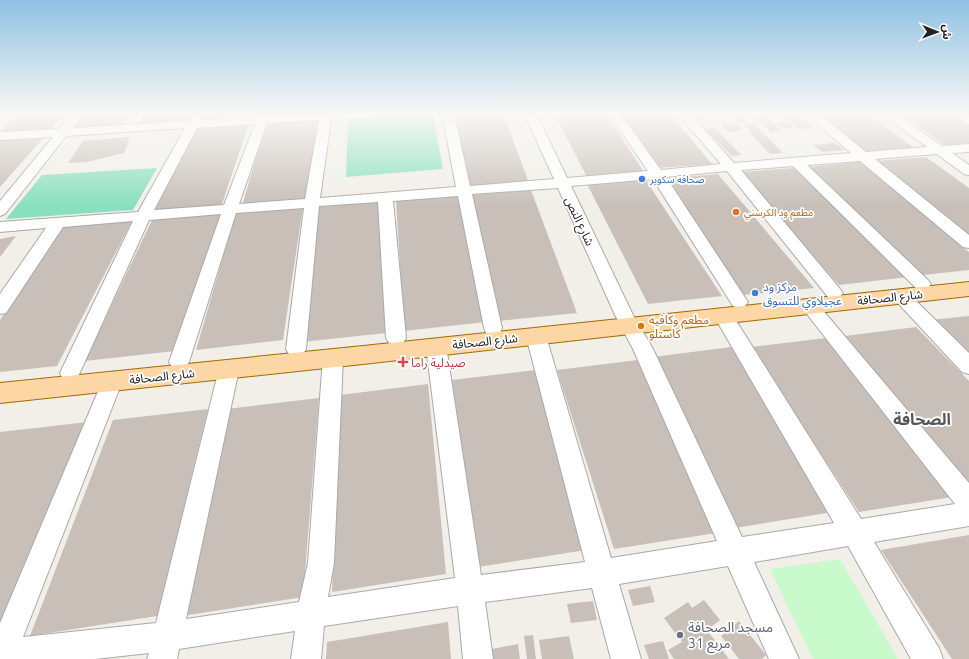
<svg xmlns="http://www.w3.org/2000/svg" width="969" height="659" viewBox="0 0 969 659" font-family="Ubuntu,'Noto Sans Arabic',sans-serif">
<style>
.park{fill:#c8facc}
.pitch{fill:#88e0be}
.building{fill:#c7bfb8}
.lines{fill:none;stroke-linecap:round;stroke-linejoin:round}
.minor-casing{stroke:#a9a9a9;stroke-width:2}
.major-casing{stroke:#a06b00;stroke-width:2}
.minor{fill:#fff;fill-rule:evenodd}
.major{fill:#fcd6a4;fill-rule:evenodd}
.shop-dot{fill:#3f7fe0;stroke:#fff;stroke-width:1.5}
.food-dot{fill:#e8710a;stroke:#fff;stroke-width:1.5}
.health-dot{fill:#e0444e;stroke:#fff;stroke-width:1.5}
.worship-dot{fill:#6b7280;stroke:#fff;stroke-width:1.5}
.labels{text-anchor:middle;dominant-baseline:central;stroke-width:3.5;stroke-linejoin:round;paint-order:stroke}
.far-shop-label{font-size:10px;fill:#366cbe;stroke:#fff;text-anchor:start}
.far-food-label{font-size:10px;fill:#c56008;stroke:#fff;text-anchor:start}
.street-label{font-size:12px;fill:#222;stroke:#fff}
.shop-label{font-size:12px;fill:#366cbe;stroke:#fff;text-anchor:start}
.food-label{font-size:12px;fill:#c56008;stroke:#fff;text-anchor:start}
.health-label{font-size:12px;fill:#be3a42;stroke:#fff;text-anchor:start}
.near-worship-label{font-size:14px;fill:#5b616d;stroke:#fff;text-anchor:start}
.district-label{font-size:16px;font-weight:bold;fill:#555;stroke:#fff}
</style>
<rect width="100%" height="100%" fill="#f2efe9"/>
<path class="park" d="M840,559L898,659H813L770,569Z"/>
<path class="pitch" d="M433,114L443,169L346,177L348,120Z
M157,168L133,210L6,219L42,175Z"/>
<path class="building" d="M18,113H65L49,132L0,135V132Z
M82,113H128L119,127L67,131Z
M145,113H191L186,123L137,126Z
M206,113H253L251,119L202,123Z
M270,113H317L269,118Z
M452,113H503L529,183L469,188Z
M554,113H605L644,172L587,177Z
M618,113H669L712,164L657,168Z
M688,113H700L706,121H695Z
M751,113H762L782,131L771,132Z
M781,113H795L813,128L800,129Z
M815,113H866L917,150L866,154Z
M898,113H949L969,125V149L954,151Z
M741,117L748,120L739,123L733,119Z
M319,119L308,201L242,206L266,123Z
M788,122L795,127L783,129L775,123Z
M249,123L221,207L154,213L195,127Z
M734,123L743,130L729,132L721,124Z
M753,124L761,130L751,131L744,125Z
M715,128L741,155L732,156L705,129Z
M761,131L783,153L770,154L749,132Z
M44,137L0,187V140Z
M130,137L126,141H129L124,153L86,162L68,163L83,141Z
M835,143L844,150L822,152L813,145Z
M926,157L969,188V237L874,161Z
M860,162L969,252V270L923,275L806,167Z
M794,168L908,277L839,285L739,172Z
M718,174L814,288L743,295L661,179Z
M645,179L722,296L648,304L587,184Z
M531,190L577,313L499,321L470,195Z
M459,195L485,322L404,331L396,200Z
M382,202L386,333L302,342L318,207Z
M303,206L283,340L196,350L236,212Z
M221,212L175,351L85,361L153,218Z
M132,221L57,366L0,372V320L61,227Z
M16,236L0,257V239Z
M969,316V358L931,320Z
M916,327L969,381V485L845,336Z
M826,338L952,497L859,512L751,347Z
M731,347L833,512L735,528L653,357Z
M638,360L716,533L614,549L557,370Z
M536,370L586,550L478,567L452,380Z
M428,384L446,574L332,592L340,395Z
M319,398L303,597L182,616L227,409Z
M208,409L157,616L30,636L113,420Z
M88,422L0,630V432Z
M969,535V659H952L881,550Z
M650,586L655,602L633,606L628,590Z
M704,600L720,620L707,630L729,659H674L668,650L682,642L664,618L688,602L692,608Z
M593,601L597,620L571,623L567,604Z
M739,621L766,655L762,659H739L721,636Z
M448,622L451,659H326L327,642Z
M533,635L536,659H527L524,636Z
M569,636L574,659H542L539,640Z
M663,641L669,659H649L644,645Z
M518,644L520,659H493L492,649Z"/>
<g class="lines">
<g class="minor-casing">
<path id="minor" d="M0,113H8L4,119L0,120Z
M72,113H84L73,128L189,121L193,113H203L204,115L201,120L258,117L259,113H271L270,116L315,113H386L380,117L331,120L320,198L456,187L442,113H454L470,186L554,179L524,113H536L567,178L648,171L608,113H620L661,170L721,164L677,113H690L734,163L851,153L804,113H818L866,152L927,147L880,113H894L942,146L969,144V152L952,153L969,165V175L964,174L937,154L875,159L969,235V248L963,247L860,161L807,165L928,280L931,284L928,288L922,290L916,288L793,166L741,170L840,289L843,293L840,297L834,299L828,297L727,171L666,177L748,302L745,306L739,308L733,306L653,179L571,186L633,315L653,349L742,537L834,523L714,316L716,311L723,309L730,311L861,519L955,504L803,309L800,305L803,301L809,299L815,301L969,483V526L874,542L939,648L943,659H911L848,546L754,562L799,659H769L728,566L619,584L641,659H611L592,588L485,602L493,659H463L458,606L324,626L321,659H291L295,631L179,649L177,659H147L149,653L95,659H0V623L102,382L105,376L112,374L119,376L122,382L23,637L156,623L219,369L222,363L229,361L236,363L239,369L186,619L299,602L308,563L323,357L326,352L333,349L340,352L343,357L334,563L328,597L455,578L426,346L429,341L436,339L443,341L446,346L481,575L585,562L526,336L529,331L536,329L543,331L546,336L611,558L717,541L633,349L615,315L558,188L472,194L502,328L500,333L493,335L486,333L484,328L458,196L393,201L406,338L403,343L396,345L389,343L386,338L378,202L319,206L306,349L303,354L296,356L289,354L286,349L304,208L236,213L189,362L186,367L179,370L172,367L169,362L221,214L149,220L77,379L70,381L63,379L60,373L133,221L63,227L6,313L0,314V294L46,228L0,232V222L138,212L185,128L66,136L5,214L0,216V201L53,137L0,140V132L59,129ZM319,120L305,199L239,204L267,123ZM255,124L224,205L154,210L197,128Z
M952,113H967L969,115V124L965,123Z
M901,290L907,292L969,353V374L962,372L895,300L892,296L895,292Z"/>
</g>
<g class="major-casing">
<path id="major" d="M969,282V296L363,364L0,403V383L363,346Z"/>
</g>
<use href="#minor" class="minor"/>
<use href="#major" class="major"/>
</g>
<linearGradient id="sky" x2="0" y2="1"><stop stop-color="#8fc0e4"/><stop offset="0.55" stop-color="#f9f8f5"/><stop offset="1" stop-color="#f9f8f5" stop-opacity="0"/></linearGradient>
<rect width="969" height="206" fill="url(#sky)"/>
<g class="shop-dot">
<circle cx="642" cy="179" r="4"/>
<circle cx="755" cy="293" r="4"/>
</g>
<g class="food-dot">
<circle cx="736" cy="212" r="4"/>
<circle cx="641" cy="326" r="4"/>
</g>
<path class="health-dot" d="M401 356h4v4h4v4h-4v4h-4v-4h-4v-4h4z"/>
<circle class="worship-dot" cx="680" cy="635" r="4"/>
<g class="labels">
<g class="far-shop-label">
<text x="650" y="179">صحافة سكوير</text>
</g>
<g class="far-food-label">
<text x="744" y="212">مطعم ود الكرسني</text>
</g>
<g class="street-label">
<text transform="translate(580 221) rotate(65)">شارع النص</text>
<text transform="translate(890 297) rotate(-6)">شارع الصحافة</text>
<text transform="translate(485 341) rotate(-6)">شارع الصحافة</text>
<text transform="translate(162 376) rotate(-6)">شارع الصحافة</text>
</g>
<g class="shop-label">
<text x="763" y="286">مركز ود<tspan x="763" dy="14">عجيلاوي للتسوق</tspan></text>
</g>
<g class="food-label">
<text x="649" y="319">مطعم وكافيه<tspan x="649" dy="14">كاستلو</tspan></text>
</g>
<g class="health-label">
<text x="411" y="362">صيدلية راما</text>
</g>
<g class="near-worship-label">
<text x="688" y="627">مسجد الصحافة<tspan x="688" dy="16">مربع 31</tspan></text>
</g>
<g class="district-label">
<text x="922" y="419">الصحافة</text>
</g>
</g>
<g transform="translate(937 32) rotate(91)" stroke="#ffffff" stroke-width="3" paint-order="stroke">
<path d="M0-3L7 15L0 10L-7 15Z" fill="#222222"/>
<text y="-6" font-size="11" font-weight="bold" text-anchor="middle" fill="#222222">ش</text>
</g>
</svg>
